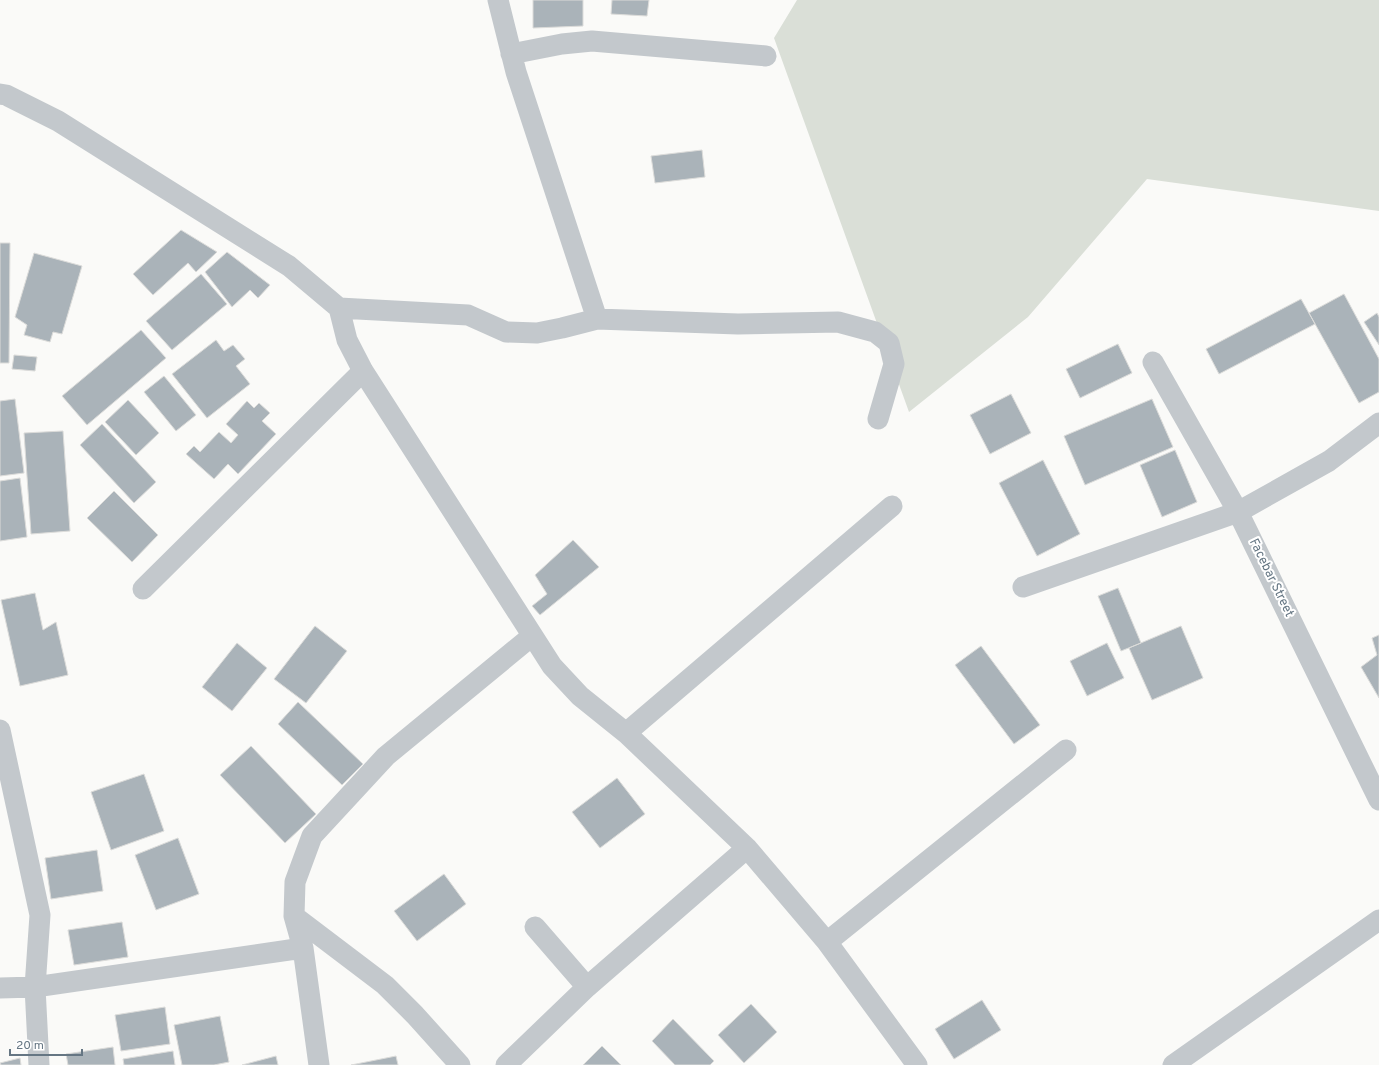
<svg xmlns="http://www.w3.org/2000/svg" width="1379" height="1065" viewBox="0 0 1379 1065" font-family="Overpass,sans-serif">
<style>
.green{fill:#dadfd7}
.building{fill:#aab3b9;stroke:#dcdcda}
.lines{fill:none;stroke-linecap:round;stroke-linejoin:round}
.minor{stroke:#c3c8cc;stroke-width:21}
.labels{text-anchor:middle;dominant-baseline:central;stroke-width:4;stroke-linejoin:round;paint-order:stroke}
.street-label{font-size:13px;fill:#657683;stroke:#fff}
</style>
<rect width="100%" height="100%" fill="#fafaf8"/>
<path class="green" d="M797,0H1379V211L1147,179L1028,317L909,412L774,38Z"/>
<path class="building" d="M533,0H583V26L533,28Z
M612,0H649L647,16L611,14Z
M702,150L705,177L655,183L651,156Z
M181,230L217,252L196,272L188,263L153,295L133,274Z
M0,243H10L9,363H0Z
M227,252L270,285L258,298L250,290L232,307L205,272Z
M34,253L82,266L62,334L53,332L50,342L24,335L27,325L15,317Z
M201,274L227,304L172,350L146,321Z
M1344,294L1379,359V392L1359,403L1309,313Z
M1301,299L1315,324L1219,374L1206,349Z
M1377,313L1379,317V345L1364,322Z
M141,330L166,358L87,425L62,396Z
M216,340L224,351L233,345L245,359L236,366L250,384L207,418L172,374Z
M1118,344L1132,373L1080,398L1066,369Z
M14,355L37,357L35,371L12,369Z
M164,376L196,415L176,431L144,392Z
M1011,394L1031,433L990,454L970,415Z
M15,399L24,473L0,476V401Z
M1152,399L1173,447L1085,485L1064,436Z
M128,400L159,433L136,455L105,422Z
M247,401L254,408L259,403L270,413L262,421L276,434L238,474L228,464L214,479L186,454L194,446L200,452L219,432L231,443L238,435L226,424Z
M102,424L156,482L134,503L80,445Z
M63,431L70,531L31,534L24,433Z
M1175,450L1197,502L1162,517L1140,465Z
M1043,460L1080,534L1037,556L999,483Z
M20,478L27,537L0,541V481Z
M114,491L158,535L132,562L87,518Z
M573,540L599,567L540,615L532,606L547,594L535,575Z
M1118,588L1141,643L1121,651L1098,596Z
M35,593L43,630L56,622L68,675L20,686L1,600Z
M315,626L347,651L306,703L274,679Z
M1181,626L1203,678L1152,700L1129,648Z
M1379,635V698L1361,667L1377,655L1372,638Z
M237,643L267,668L232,711L202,687Z
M1107,643L1124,678L1087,696L1070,661Z
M981,646L1040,725L1014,744L955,665Z
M298,702L363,764L342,785L278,724Z
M251,746L316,814L285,843L220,775Z
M144,774L164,831L111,850L91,792Z
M617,778L645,814L600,848L572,812Z
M178,838L199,894L156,910L135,855Z
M97,850L103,891L51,899L45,858Z
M444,874L466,904L417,941L394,911Z
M122,922L128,957L74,965L68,930Z
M982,1000L1001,1030L954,1059L935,1029Z
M751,1004L777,1032L744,1063L718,1035Z
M165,1007L170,1044L121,1051L115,1015Z
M220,1016L229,1062L214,1065H182L174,1025Z
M673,1019L714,1061L710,1065H675L652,1041Z
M602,1046L621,1065H583Z
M113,1047L115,1065H68L66,1054Z
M173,1051L175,1065H124L123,1059Z
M276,1056L278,1065H242Z
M396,1056L398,1065H351Z
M20,1058L21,1065H1L0,1063Z"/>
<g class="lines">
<path class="minor" d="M498,0L516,72L597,319
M511,54L562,44L592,41L766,56
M0,94L6,95L58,121L289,266L339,308L347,340L363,371L552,666L580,696L626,733L747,848L827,942L917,1065
M339,308L468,315L506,332L537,333L562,328L597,319L738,324L838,322L875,332L889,343L894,364L878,419
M1153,362L1238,512L1379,800
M1023,587L1238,512L1329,461L1379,423
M143,589L363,371
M0,730L40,915L35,987L39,1065
M626,733L892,506
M294,916L385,985L415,1015L460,1065
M535,927L587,987
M827,942L1066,750
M0,988L35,987L303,948
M319,1065L303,948L294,916L295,882L312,836L386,756L532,636
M506,1065L587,987L747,848
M1173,1065L1379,920"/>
</g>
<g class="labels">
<g class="street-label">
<text transform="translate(1271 578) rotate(64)">Facebar Street</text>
</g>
</g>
<path d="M10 1049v6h72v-6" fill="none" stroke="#657683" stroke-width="2"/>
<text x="16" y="1049" font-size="12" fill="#657683" stroke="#ffffff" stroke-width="3" paint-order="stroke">20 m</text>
</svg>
